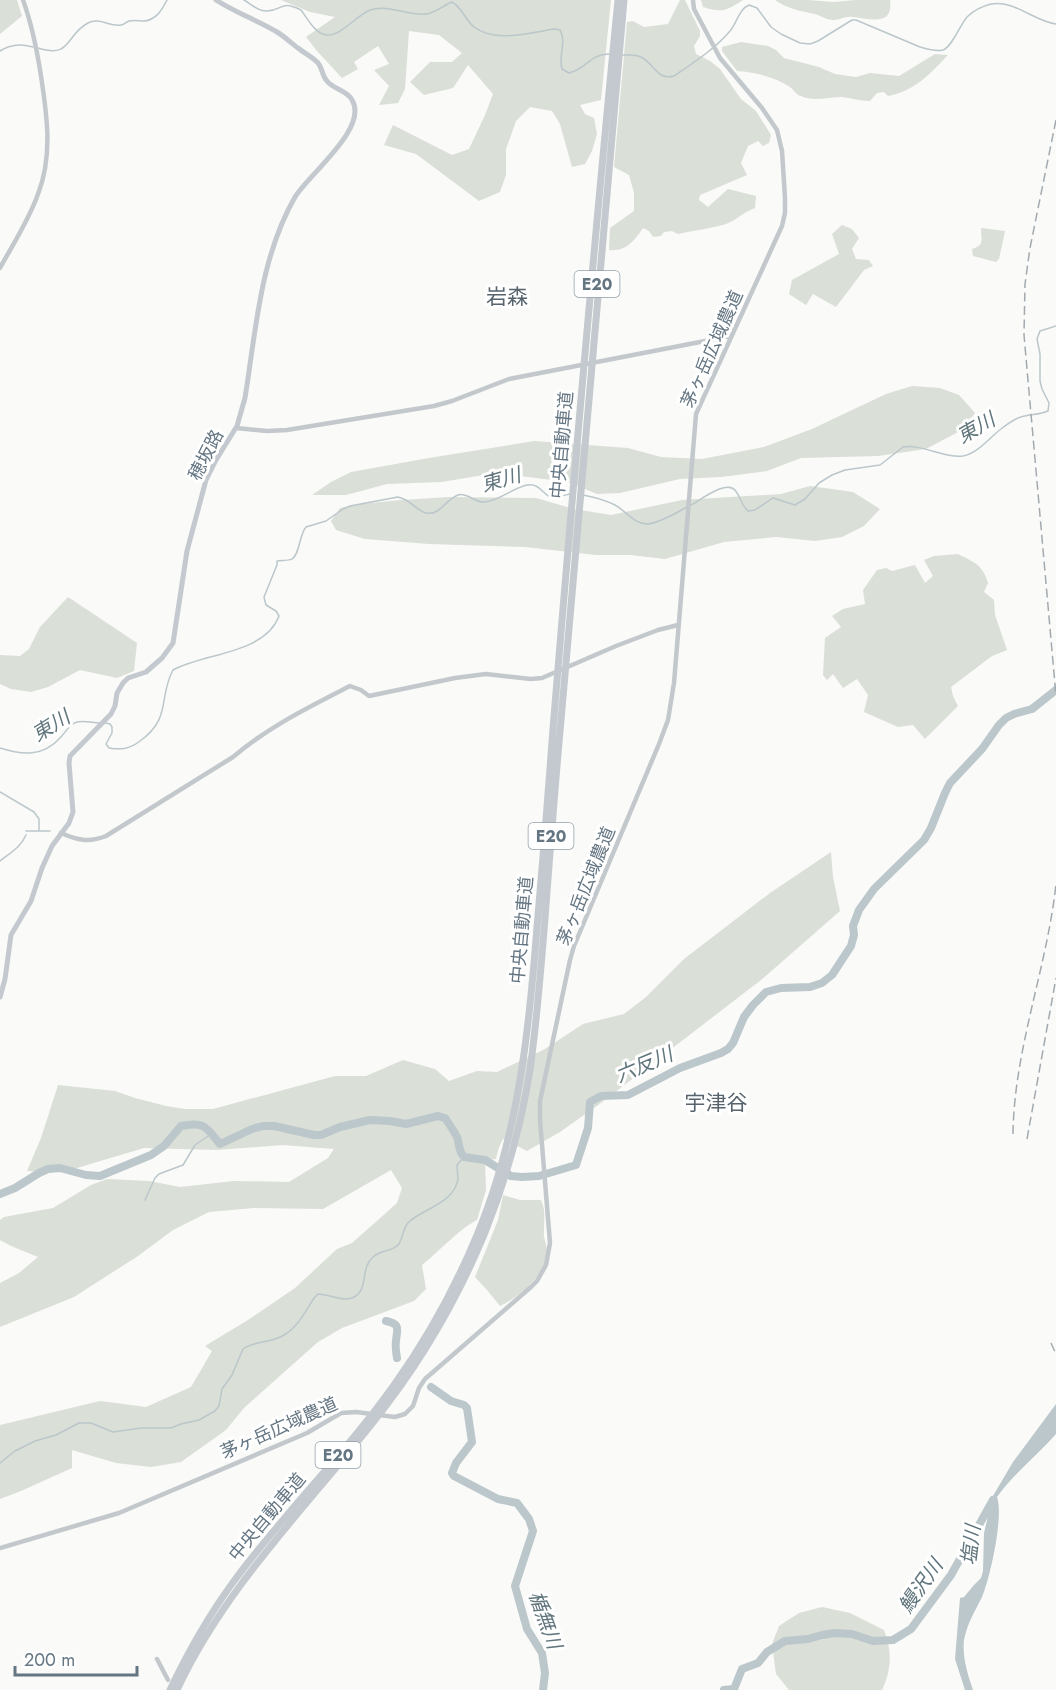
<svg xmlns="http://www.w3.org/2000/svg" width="1056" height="1690" viewBox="0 0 1056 1690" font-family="Jost,'Noto Sans JP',sans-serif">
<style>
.green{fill:#dadfd7}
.water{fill:#bbc7cb}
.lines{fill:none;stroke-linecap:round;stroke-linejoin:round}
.stream{stroke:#bbc7cb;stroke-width:1.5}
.river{stroke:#bbc7cb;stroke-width:8}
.tertiary{stroke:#c3c8cc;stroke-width:4.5}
.secondary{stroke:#c3c9ce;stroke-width:5}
.motorway{stroke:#c3c9ce;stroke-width:7}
.rail{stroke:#a2aab0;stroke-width:1.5;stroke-dasharray:9 4.5;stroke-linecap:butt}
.labels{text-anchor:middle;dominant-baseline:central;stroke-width:6;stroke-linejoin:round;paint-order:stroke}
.shield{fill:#fff;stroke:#939fa8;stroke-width:1.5}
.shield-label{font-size:16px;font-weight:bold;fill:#657683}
.street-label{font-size:18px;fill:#657683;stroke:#fff}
.water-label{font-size:20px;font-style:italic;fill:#60757c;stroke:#fff}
.quarter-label{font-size:21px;fill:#57646e;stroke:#fff}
</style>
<rect width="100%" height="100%" fill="#fafaf8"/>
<path class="green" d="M0,0H17L22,16L0,34Z
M281,0H611L601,100L580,105L585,114L594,118L597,134L592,151L585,164L572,167L560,124L552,111L530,107L516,121L506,149V175L500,192L479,201L416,154L384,145L393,125L452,155L469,149L485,115L493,94L468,65L453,88L424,95L410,82L430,62H452L462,53L439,35L409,31L405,89L398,103L379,105L389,86L374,70L389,64L378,46L354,62L358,69L342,78L317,51L306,37L335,17L310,12Z
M680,0H685L700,31V36L694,46L696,54L710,61L720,69L741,99L756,111L771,135L769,143L763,146L758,141L748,146L741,163L747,175L700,195L699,200L708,207L728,189L756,196L755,208C743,212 737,220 726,224C710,229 694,230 678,234L672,231L664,232L661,236L653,237L649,231L643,228C634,241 626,252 609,250L610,228L634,211V193L629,175L614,167L627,22L633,21L644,27L668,24Z
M701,0H743C726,11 722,13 703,7Z
M775,0H808L834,2L856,0H890C894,28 868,18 852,17C846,16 840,20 833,20C827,20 821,16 815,14C801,11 787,9 775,0Z
M741,42L768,46L776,50L784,58L819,67L835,74L856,77L870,73L899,76L935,54L948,55C931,73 915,91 888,96L884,92L877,93L870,101C860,101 851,98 842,97C829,97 813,102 801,96C796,95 794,90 790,87C775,77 755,72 737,71L722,51V47Z
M842,225L852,229L859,238L852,249L856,259L869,260L873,266L864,270L836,307L813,294L806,305L789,294L792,280L839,254L832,234Z
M981,228L1005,231L999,259L996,262L973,256L972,249C985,245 981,240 981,228Z
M912,386L940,388L959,395L975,413L962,430L926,449L878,456L801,458L767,471L721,477L680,479L620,493L597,494L568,482L495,473L442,482L387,484L346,495H312L331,482L351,472L429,458L534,441L628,448L661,457L702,459L764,447L812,429L886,394Z
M810,486L853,492L880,509L864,526L842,537L815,541L776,537L724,542L665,559L630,555H596L525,547L429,544L365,539L336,530L331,521L340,508L361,504L401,500L449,497L536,498L574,509L611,515L682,500L781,494Z
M958,554C974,562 983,565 988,583L984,592L994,600L995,615L1007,650L992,656L951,687L953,696L958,706L925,739L913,725L898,727L864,712L868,695L857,679L843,688L833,674L827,680L823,675L825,638L841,627L832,616L843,609L865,604L863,590L877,570L886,568L892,571L915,565L925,583L933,576L924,560L934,556Z
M68,597L137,643L134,671L117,678L80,670L48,687L31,692L11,689L0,684V655L20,656L29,649L40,627Z
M831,852L833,877L840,911L761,980L601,1103L560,1132L527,1151L503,1139L499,1147L496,1159L485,1160L486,1190L477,1220C456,1231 440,1251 422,1265L426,1289L414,1301L342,1328L318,1342L244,1408L226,1430L181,1462L151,1467L116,1463L72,1450V1468L21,1491L0,1499V1425L100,1401L146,1407L191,1387L212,1351L205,1346L248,1320L295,1288L337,1249L352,1243L397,1203L402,1188L391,1170L323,1209L254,1208L209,1212L173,1230L138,1256L74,1297L0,1327V1283L19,1273L38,1257L11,1246L0,1240V1220L4,1217L53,1208L91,1185L107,1179L149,1181L180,1187L234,1181L289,1182L328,1158L334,1149L283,1145L217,1150L144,1148L77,1168L44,1172L27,1171L41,1138L58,1085L115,1091L135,1098L166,1106L185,1109H213L335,1076H366L403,1060L435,1069L449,1081L477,1071L497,1072L545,1049L583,1024L624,1014L646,997L684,959L770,893Z
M503,1195L520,1200H541C547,1213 543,1224 544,1237C545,1242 547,1246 547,1251C546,1276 520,1296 500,1306L487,1290L475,1277L498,1220Z
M822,1607L850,1613L884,1630C892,1650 892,1669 882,1690H789L776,1674L772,1644L779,1626L799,1613Z"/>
<path class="water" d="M1056,1404V1434C1037,1456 1014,1473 997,1497C1004,1516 990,1578 982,1597C975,1611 967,1624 964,1640C962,1657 968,1675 973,1690H965L955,1659L960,1598L964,1597L974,1585L981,1578L983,1571L984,1533L989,1512L987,1506L1013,1462Z"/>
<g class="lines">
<path class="stream" d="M244,0C251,4 259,12 267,11C284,10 280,0 301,10C308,19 315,34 327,35C340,37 357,15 370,10C388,4 408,16 426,14C435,13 444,5 452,2C462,7 465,20 474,27C495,43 529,33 554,29L560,30C567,42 558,56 562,69L569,73C587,69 590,53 611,54
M38,48C72,59 65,35 88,23C99,17 110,27 121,25C124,25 126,22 129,21C134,20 139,21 144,21C156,20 162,10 167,0
M0,51C11,44 21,44 33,47
M622,55C628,55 636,54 641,57C654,63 657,81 674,76C693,63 715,49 730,31C737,23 739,9 749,5L757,8L771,27L781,34L800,43L810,44L818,41L852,20H856L920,47C927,49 935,52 943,50C952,47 960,25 967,17C973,11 983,6 991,4C1015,0 1033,21 1056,24
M583,495C594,497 605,500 615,505C626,511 634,524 647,524C660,523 676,513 687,507
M691,505C702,499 726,480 735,490C741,497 741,505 748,511L755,510L773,498L795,505L805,499L819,483L832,475L845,470L880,465L903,447C923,444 946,459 963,456C978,453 989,438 1001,429C1006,425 1014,419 1021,417C1030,414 1039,415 1048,411L1049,403L1042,389L1040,381V354L1037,339L1040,331L1056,326
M105,723L110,724L112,727V733L106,744L109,748C121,750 130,749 140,741C172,718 158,698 173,670C204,653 265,654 279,616L276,611L266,605L264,597L277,565V561C281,560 289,561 292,559C300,554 299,535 306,527L326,521L343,509L350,506L398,497C412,500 415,510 426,513C440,516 446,499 458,495C467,492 475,503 484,502C500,501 512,488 527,485C540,483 542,494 551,497C556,498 564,495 570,494
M0,748C22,755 43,757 60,738C66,732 69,724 77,722C84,720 93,723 100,723
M0,792L34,812L39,819V831
M26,831H50
M0,861C10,853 21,847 26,835
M145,1200L155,1178L159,1174L183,1165L195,1145L211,1134
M0,1463L15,1451L35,1441L56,1435L79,1423H91L113,1432L141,1428H171L181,1424L199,1420L215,1411L219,1406L222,1389L232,1375L243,1349C253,1342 264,1343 275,1339C294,1334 304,1314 314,1298L318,1294C330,1294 344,1303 354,1297C369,1289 360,1268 373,1257C380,1250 391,1252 398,1245C404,1238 402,1227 410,1221C425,1208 454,1203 458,1179C458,1175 457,1170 457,1165L464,1157"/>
<path class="river" d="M0,1194L15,1188L39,1173L48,1169L60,1168L86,1175L100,1176L151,1155L164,1146L181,1126C204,1121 206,1127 220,1144L252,1129L263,1126H274L314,1135H321L340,1127L370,1120L390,1121L406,1124L438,1116L445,1118C449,1124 454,1131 457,1137C460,1145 458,1151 464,1157L485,1160L511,1176L522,1177L539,1176L576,1165L588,1128L590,1102L601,1096L628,1095L680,1068L721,1053L728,1049L733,1043L744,1017L753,1005L766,992L781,988L810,987L822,983L832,975L851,946L854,935L853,926L859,910L874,889L924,840L931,828L945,793L950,783L982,749L999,725L1006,718L1014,714L1032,709L1056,690
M386,1321C401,1324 397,1329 396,1341C395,1346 396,1352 397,1358
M431,1387L451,1401L464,1405L467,1408L472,1442L456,1463L452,1473L454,1476L498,1499L517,1503L529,1519L533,1531L515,1586L527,1629L542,1653L545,1673L543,1690
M724,1690L734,1689L742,1669L758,1663L767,1652L785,1641L808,1639L822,1635L835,1633L852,1634L873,1641L893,1640L911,1629L951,1575L993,1500"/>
<path class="tertiary" d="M0,268C13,244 29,220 38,194C53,156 47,115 41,76C37,50 32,25 23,0
M236,428L267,431L287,430L434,406L452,401L509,379L731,336
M61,833C77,840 89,843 106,836L233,757C268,727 309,707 350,686L361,690L369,696L455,678L486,674L531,679L542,678L616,646L658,630L678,625
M0,1548L119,1513L307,1433L341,1413L356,1412L395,1417L405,1414L413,1406L419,1388L425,1379L531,1287L537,1281L546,1265L550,1243L540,1120V1101L570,960L574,946L659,744L668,720L674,683L696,414L782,226L785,213V198L782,151L777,130L762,108L720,58L694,9L693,0
M157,1659L168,1680"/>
<path class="secondary" d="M0,997L5,979L11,935L31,901L42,868L52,846L69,823L73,812L69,763L70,756L111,714L115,706L117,693L123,683L128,678L146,672L162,658L173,643L187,551L206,480L216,460L237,426L245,398C256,330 260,258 295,197C309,174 369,128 352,100C347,90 334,90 327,81C322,76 322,66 317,62C311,56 304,53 298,48C291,43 284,36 277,32C257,20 236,13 216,0"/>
<path class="motorway" d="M170,1690C188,1652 209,1615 234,1581C284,1513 345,1454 394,1385C427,1339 455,1288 477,1235C518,1137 529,1032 537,927C543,861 548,795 553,729C573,486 594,243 618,0
M177,1690C225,1587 305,1509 374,1421C419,1365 456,1302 484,1235C505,1183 521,1126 530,1070C537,1020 541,969 545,918C550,852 555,786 561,720C580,480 601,240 624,0"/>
<path class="rail" d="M1056,120L1030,248L1025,284L1024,335L1056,696
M1013,1134C1014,1049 1047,968 1056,884
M1027,1139L1056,978
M1051,1343L1056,1354"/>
</g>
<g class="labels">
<g class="shield">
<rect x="574.5" y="271" width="45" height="26" rx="4.5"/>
<rect x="528.5" y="823" width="45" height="26" rx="4.5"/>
<rect x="315.5" y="1442" width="45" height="26" rx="4.5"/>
</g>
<g class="shield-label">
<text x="597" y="284">E20</text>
<text x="551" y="836">E20</text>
<text x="338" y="1455">E20</text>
</g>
<g class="street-label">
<text transform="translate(712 349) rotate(-66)">茅ヶ岳広域農道</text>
<text transform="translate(562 445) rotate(-85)">中央自動車道</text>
<text transform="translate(206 455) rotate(-63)">穂坂路</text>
<text transform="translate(586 886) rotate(-68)">茅ヶ岳広域農道</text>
<text transform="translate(522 930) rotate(-85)">中央自動車道</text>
<text transform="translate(279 1428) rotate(-24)">茅ヶ岳広域農道</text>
<text transform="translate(267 1517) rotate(-50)">中央自動車道</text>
</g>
<g class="water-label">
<text transform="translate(976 428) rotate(-30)">東川</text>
<text transform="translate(501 480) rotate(-16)">東川</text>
<text transform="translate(51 726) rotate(-32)">東川</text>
<text transform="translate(644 1065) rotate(-23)">六反川</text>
<text transform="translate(971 1545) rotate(-83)">塩川</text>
<text transform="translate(921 1586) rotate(-55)">鰻沢川</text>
<text transform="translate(545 1620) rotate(70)">楯無川</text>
</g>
<g class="quarter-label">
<text x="507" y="297">岩森</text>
<text x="716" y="1103">宇津谷</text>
</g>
</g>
<path d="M15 1666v9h122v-9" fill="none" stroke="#657683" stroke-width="3"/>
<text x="24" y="1666" font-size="18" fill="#657683" stroke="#ffffff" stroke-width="4.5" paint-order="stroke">200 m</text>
</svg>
